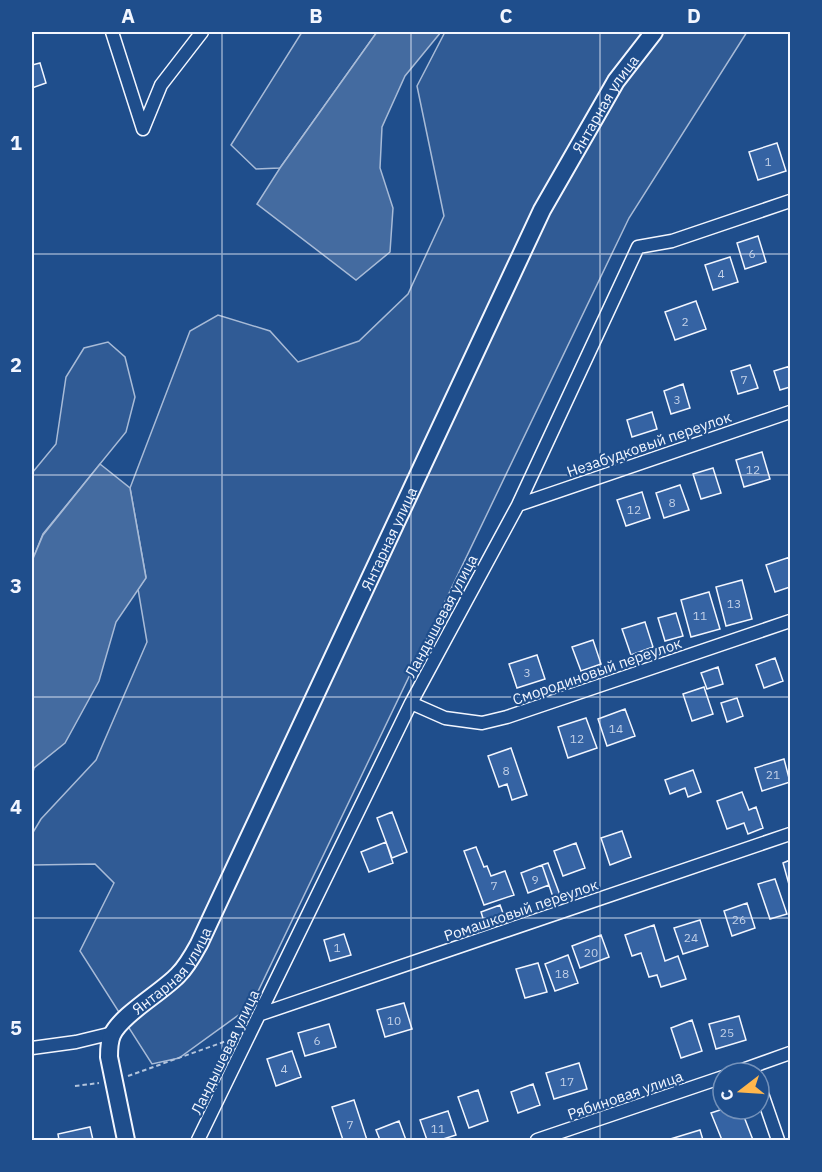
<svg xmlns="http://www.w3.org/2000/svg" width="822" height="1172" viewBox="0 0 822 1172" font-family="'IBM Plex Sans',sans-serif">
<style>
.built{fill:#305b95;stroke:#a8bbd7;stroke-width:1.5}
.water{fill:#446ba0;stroke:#a8bbd7;stroke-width:1.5}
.building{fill:#3563a3;stroke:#f2f6ff;stroke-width:1.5}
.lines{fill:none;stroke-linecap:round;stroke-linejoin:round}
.minor-casing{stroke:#f2f6ff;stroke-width:15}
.tertiary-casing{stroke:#f2f6ff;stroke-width:20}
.path{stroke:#b3c4dc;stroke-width:2;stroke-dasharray:4.5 3;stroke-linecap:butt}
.minor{stroke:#1f4e8c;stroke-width:12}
.tertiary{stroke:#1f4e8c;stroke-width:16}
.grid{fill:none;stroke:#f2f6ff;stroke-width:1.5;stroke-opacity:0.55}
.labels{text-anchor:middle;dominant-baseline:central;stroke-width:4.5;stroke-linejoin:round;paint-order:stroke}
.number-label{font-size:12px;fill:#c3d1e8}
.street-label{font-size:15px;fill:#f2f6ff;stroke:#1f4e8c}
.neatline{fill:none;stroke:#f2f6ff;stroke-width:2}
.grid-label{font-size:20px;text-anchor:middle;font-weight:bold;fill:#f2f6ff}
</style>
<rect width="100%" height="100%" fill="#1f4e8c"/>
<path class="built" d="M302,32H377L280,168L256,169L231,145Z
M445,32H747L629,218L251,1006L179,1058L152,1064L80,951L114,883L95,864L32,865V834L41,819L96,760L147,642L138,589L146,577L130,488L190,331L218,315L270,331L298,362L359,341L408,294L444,216L417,86Z
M108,342L125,357L135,397L126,432L43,534L32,561V473L56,444L66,377L84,348Z"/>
<path class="water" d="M377,32H441L405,76L382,127L380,168L393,208L390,252L356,280L257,204L280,168Z
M100,464L130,488L146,578L116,622L99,681L65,743L34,768L32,776V561L43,535Z"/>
<path class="building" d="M40,63L46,83L32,88V65Z
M777,143L786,171L758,180L749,152Z
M758,236L766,262L745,269L737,243Z
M730,257L738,282L713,290L705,265Z
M696,301L706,329L675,340L665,312Z
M750,365L758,388L738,394L731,371Z
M790,366V387L780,390L774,371Z
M683,384L690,408L671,414L664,391Z
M652,412L657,429L632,437L627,420Z
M762,452L770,479L744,487L736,460Z
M713,468L721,493L701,499L693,474Z
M680,485L689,510L664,518L656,493Z
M642,492L650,518L626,526L617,500Z
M790,557V587L775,592L766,565Z
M742,580L752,619L726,626L716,587Z
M709,592L720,629L691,637L681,600Z
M676,613L683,636L665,641L658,618Z
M645,622L653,647L631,655L622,629Z
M593,640L601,664L581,671L572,647Z
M537,655L545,679L517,688L509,664Z
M775,658L783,681L764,688L756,665Z
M718,667L723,684L707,689L701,673Z
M704,687L713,714L692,721L683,694Z
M737,698L743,716L727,722L721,703Z
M625,709L635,736L607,746L598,719Z
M586,718L597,748L568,758L558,727Z
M511,748L527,795L512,800L507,784L499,787L488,756Z
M784,759L790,782L762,791L755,768Z
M693,770L701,792L688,797L685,788L670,794L665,780Z
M742,792L749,810L756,807L763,828L748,834L744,823L727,829L717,801Z
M392,812L407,852L392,858L377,818Z
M622,831L631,857L610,865L601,838Z
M386,842L393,863L369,872L361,852Z
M576,843L585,868L563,876L554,851Z
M476,847L484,867L487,866L491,876L505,871L514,895L484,905L464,851Z
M790,860V888L783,863Z
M548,863L560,895L553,897L542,865Z
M542,865L549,885L528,893L521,873Z
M775,879L787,914L770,919L758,884Z
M747,903L755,928L732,936L724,911Z
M500,905L507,924L487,931L481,912Z
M700,920L708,946L683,954L674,928Z
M654,925L665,961L678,956L686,979L661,987L657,975L649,977L641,953L632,956L625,935Z
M344,934L351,955L330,961L324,940Z
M601,935L609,957L580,968L572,946Z
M568,955L578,983L555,991L545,964Z
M538,963L547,992L525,998L516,969Z
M404,1003L412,1029L385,1037L377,1010Z
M739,1016L746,1040L716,1049L709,1024Z
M692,1020L702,1051L681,1058L671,1028Z
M329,1024L336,1047L305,1056L298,1033Z
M292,1051L301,1077L276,1086L267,1059Z
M579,1063L587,1089L554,1099L546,1073Z
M533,1084L540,1105L518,1113L511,1092Z
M478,1090L488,1121L469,1128L458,1097Z
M354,1100L367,1140H343L332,1107Z
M723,1109H741L753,1140H722L711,1113Z
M448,1111L456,1135L440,1140H427L420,1120Z
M399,1121L406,1140H380L376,1130Z
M90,1127L93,1140H59L58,1134Z
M700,1130L703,1140H667Z"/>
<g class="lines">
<g class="minor-casing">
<path id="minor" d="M112,32L143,129
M143,129L161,85L202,32
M518,505L790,412
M411,703L445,718L482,723L507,717L790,621
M261,1014L790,834
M32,1048L76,1042L113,1033
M734,1073L790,1053
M759,1085L778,1140
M198,1140L411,703L518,505L638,247L672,241L790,201
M537,1140L723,1077"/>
</g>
<g class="tertiary-casing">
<g id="tertiary">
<path id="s1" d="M126,1140L109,1057C109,1049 109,1042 112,1035C121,1015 162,992 178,975C187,966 193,955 199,944L542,210L616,81L654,32"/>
</g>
</g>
<path class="path" d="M128,1076L232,1039
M75,1086L99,1083"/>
<use href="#minor" class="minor"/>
<use href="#tertiary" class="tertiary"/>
</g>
<path class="grid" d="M222,32V1140M411,32V1140M600,32V1140M32,254H790M32,475H790M32,697H790M32,918H790"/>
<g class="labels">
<g class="number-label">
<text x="768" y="161">1</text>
<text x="752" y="253">6</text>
<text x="721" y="273">4</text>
<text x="685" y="321">2</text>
<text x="744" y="379">7</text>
<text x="677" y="399">3</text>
<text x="753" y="469">12</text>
<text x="672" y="502">8</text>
<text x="634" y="509">12</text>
<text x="734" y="603">13</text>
<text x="700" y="615">11</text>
<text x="527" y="672">3</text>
<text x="616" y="728">14</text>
<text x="577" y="738">12</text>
<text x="506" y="770">8</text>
<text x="773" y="774">21</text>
<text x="535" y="879">9</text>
<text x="494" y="885">7</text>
<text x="739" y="919">26</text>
<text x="691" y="937">24</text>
<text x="337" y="947">1</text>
<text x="591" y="952">20</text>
<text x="562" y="973">18</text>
<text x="394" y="1020">10</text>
<text x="727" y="1032">25</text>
<text x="317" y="1040">6</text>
<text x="284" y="1068">4</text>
<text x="567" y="1081">17</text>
<text x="350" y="1124">7</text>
<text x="438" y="1128">11</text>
</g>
<g class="street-label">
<text stroke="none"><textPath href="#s1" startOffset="1168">Янтарная улица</textPath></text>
<text transform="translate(649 444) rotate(-19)">Незабудковый переулок</text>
<text stroke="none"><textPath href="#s1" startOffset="682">Янтарная улица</textPath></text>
<text transform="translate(441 616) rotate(-62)">Ландышевая улица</text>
<text transform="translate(597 671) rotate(-19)">Смородиновый переулок</text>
<text transform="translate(521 910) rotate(-19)">Ромашковый переулок</text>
<text stroke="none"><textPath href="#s1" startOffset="196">Янтарная улица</textPath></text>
<text transform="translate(225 1052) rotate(-64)">Ландышевая улица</text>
<text transform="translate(625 1095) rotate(-19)">Рябиновая улица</text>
</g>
</g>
<rect width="822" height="1172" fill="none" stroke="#1f4e8c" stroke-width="66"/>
<g transform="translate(741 1091) rotate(253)"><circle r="28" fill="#1f4e8c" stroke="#7391ba" stroke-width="1.5"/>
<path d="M0-4.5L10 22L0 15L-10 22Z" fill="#ffb74d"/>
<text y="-9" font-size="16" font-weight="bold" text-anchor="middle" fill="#f2f6ff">С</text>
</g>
<rect x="33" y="33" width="756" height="1106" class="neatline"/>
<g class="grid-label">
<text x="128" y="23">A</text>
<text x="316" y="23">B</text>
<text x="506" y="23">C</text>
<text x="694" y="23">D</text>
<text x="16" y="150">1</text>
<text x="16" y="372">2</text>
<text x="16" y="593">3</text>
<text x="16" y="814">4</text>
<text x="16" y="1035">5</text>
</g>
</svg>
